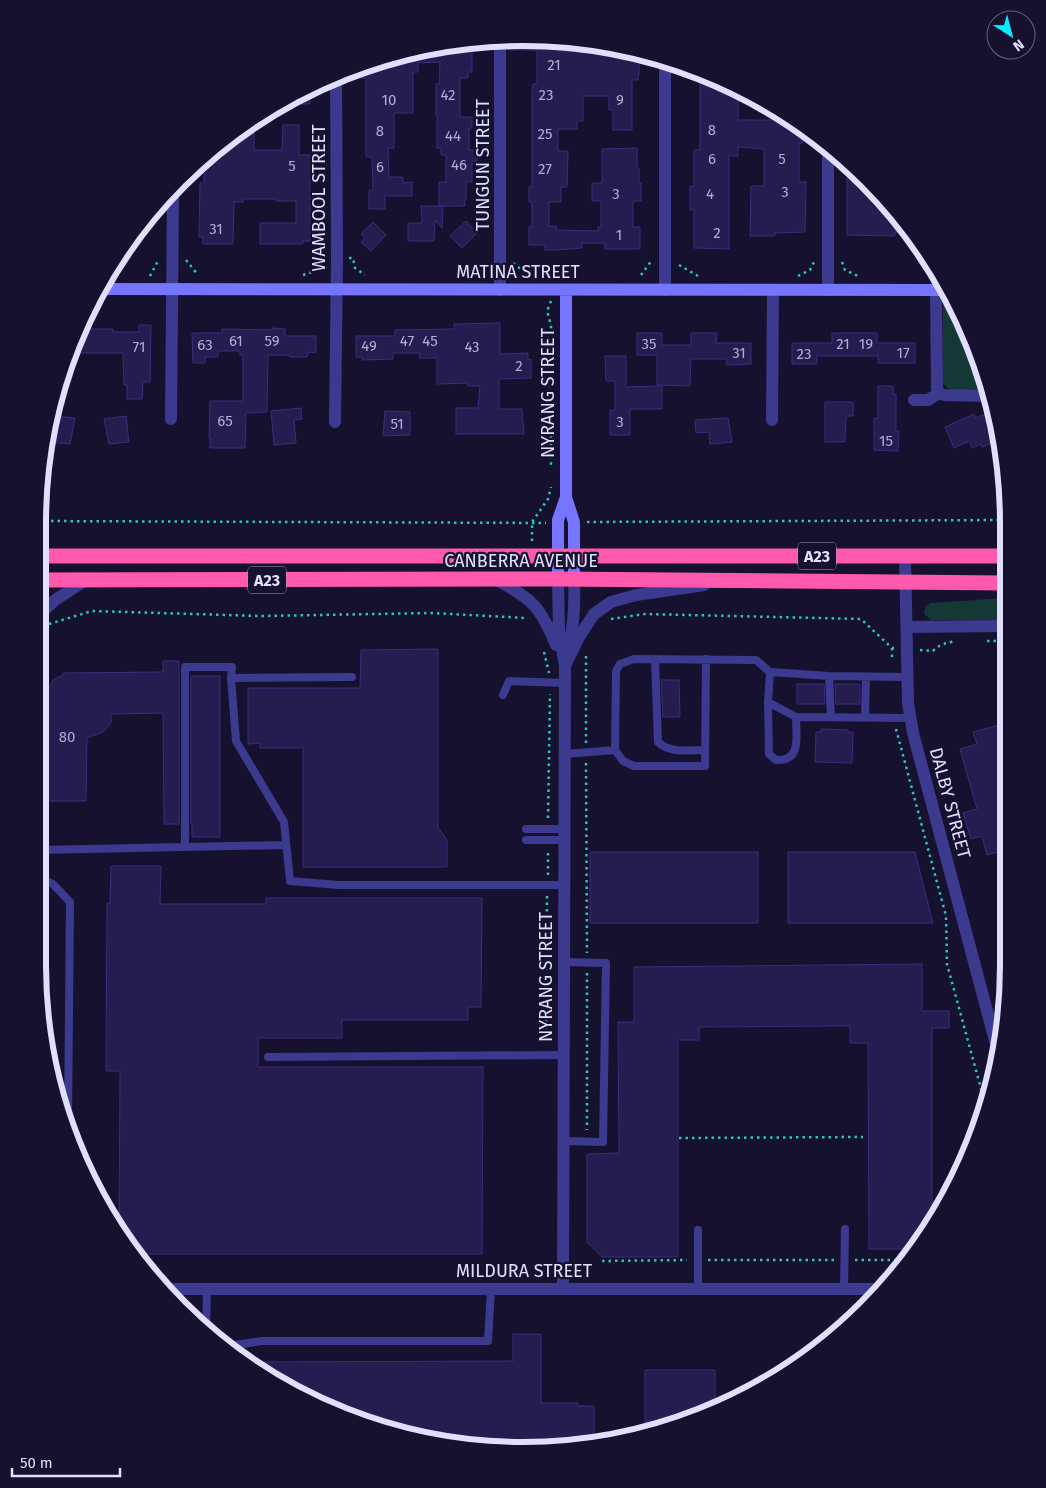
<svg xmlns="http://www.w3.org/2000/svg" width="1046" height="1488" viewBox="0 0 1046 1488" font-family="'Fira Sans',sans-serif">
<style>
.green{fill:#143836}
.building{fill:#251c50;stroke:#3b2d7d}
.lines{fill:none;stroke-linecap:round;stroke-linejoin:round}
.path{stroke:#2cc5b8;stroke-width:2.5;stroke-dasharray:2.5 4;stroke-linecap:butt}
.lane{stroke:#3c3a8f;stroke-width:8}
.street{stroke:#3c3a8f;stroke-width:12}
.secondary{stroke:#7575ff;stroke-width:12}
.highway{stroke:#ff59ad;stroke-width:15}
.labels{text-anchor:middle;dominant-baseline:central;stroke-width:4.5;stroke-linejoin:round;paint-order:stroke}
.number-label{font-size:15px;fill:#b2aed3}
.shield{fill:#15112e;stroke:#a4a0c0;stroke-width:1}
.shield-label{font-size:16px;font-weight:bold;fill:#e1deff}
.street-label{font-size:18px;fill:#e1deff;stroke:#15112e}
.rim{fill:none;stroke:#e1deff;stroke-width:6}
</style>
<rect width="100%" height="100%" fill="#15112e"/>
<path class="green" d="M947,300H953L959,309L984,391H951L943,384V305Z
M1005,598V620H931L924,614L926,606L931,603Z"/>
<path class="building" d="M554,39H559V52L590,51V44L623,50V53L637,52V58H639V74L638,80H632V130H613V110H609V96H583V121H577V129H558V151H568L567,187H561V202H549V226H556V230L598,231V227H601V201H592V183H602V149L637,148V168H639V183H641V201H633V227H640V249H605V243H582V248L556,250H545V245H529V227H532V202H529V187H532V92L533,84H537V50H508V40Z
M472,41V72H468V78H460V117H472V128H469V150H477V161H472V182H466V200H464L465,206H439V182H446V155H441V148H437V116H436V84H439L440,62L418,63V72H413V113H394V148H388L389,177H403V183L412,182V196H385V209H369V190H373L372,157H366V78H361V66L459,42Z
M700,73L738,88V120H790L803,128V143H799V182H806L805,232L775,233V236H750L751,186H764V149L738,147V156H729V249L694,248V210H690V186H694V150H700Z
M310,89V104H279L280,103Z
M254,122V150H282L283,125H299V155H310V241H303V244H260V223H296V201H276V199H243V202H234L233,244H203V237H199L200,183L204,182V157Z
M847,165L888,203L907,232H895V236L847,235Z
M421,206H443L442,228L435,220L434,241H408V223H422Z
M466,221L477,233L462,248L450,236Z
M373,222L386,235L371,251L361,242L365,238L361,234Z
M500,323V354L528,353V360L531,359V378L499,379V409H522L524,434H456V408H478L480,386H468V383L437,384V358H419L420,353H393V359L362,360V357H356V336H395V330L454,329V324Z
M139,325H151L150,382H143L142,399H127V385H124L123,353H75L84,329H113V332H139Z
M272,328L285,329V336H316V353L308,352L307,357H290V355H268L267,412L246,413L245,448H210V438H209L210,401H243V355H240V351H218V357H205V363H193L192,333H222V329L272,330Z
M637,333H662V345H691V333H717L716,343H751V364L726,365L727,359H691L690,386L657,385V355H637Z
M832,333H877V343H915V363H878V356H817V364H792V343H832Z
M605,356H626V387L662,386V409H630V435H610V410H615V381H606Z
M878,386H893V394H896V431H899L898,451L874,450V418H878Z
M825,402H853V416H846L845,442H825Z
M301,408L302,419L294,420L296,443L274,445L271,411Z
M385,411L410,412V435L383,436Z
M974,414L975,418L985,414L989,422L992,420L998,440L982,447L981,444L972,448L969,441L954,448L945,427Z
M54,416L75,418L70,444L51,442Z
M126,416L129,442L109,444L104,419Z
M728,418L732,442L710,444L709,432L696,433L695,420Z
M438,649V827L447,840V867H303V748H260V743L248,744V688H360L361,650Z
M163,661H179V824H164L163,713L111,714V723L103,732L87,738L86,801H45V690H48L53,680L63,675V673L163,672Z
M191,676H220V837H192V824H191Z
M661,680H679L680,717H663Z
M797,684H824L825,704H797Z
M835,684H860V704H836Z
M1006,723L1007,849L987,855L982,836L971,839L963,813L977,809L960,749L977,744L973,732Z
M821,729L848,730V732H853L852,763L815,762L816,732H821Z
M590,852H758V923H590Z
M788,852H915L933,923H788Z
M111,866H161L160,904H266V898H482L481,1007H468V1020H342V1038H258V1067H483L482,1254H137L119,1234L120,1071H106L107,903H110Z
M922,964V1011H949V1028H932V1222L915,1249H869L868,1043H850V1026L699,1027V1040H678V1257H602L587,1242V1154L619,1153L618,1022H634V967Z
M513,1334H541V1403H578V1406H594V1444L587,1446H460L337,1413L254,1362L513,1361Z
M645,1370H715V1407L645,1429Z"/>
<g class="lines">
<path class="path" d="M349,258H353L355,268L365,275
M186,260L198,275
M842,262L845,270L858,276
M513,263L530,276
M679,265L698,276
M303,275L315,271L321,258H323
M473,275H476L487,266
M641,275L652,260
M150,276L159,259
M798,276L810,270L814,262
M551,301L547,311L551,325V467
M38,521L546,523
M587,522L1005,520
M532,541V522L548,499L551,487
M611,619L645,614L861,619L892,648H894
M49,624L92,611L261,616L432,613L526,618
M987,641H1005
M892,648V661
M920,650L933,651C939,644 947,643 956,641
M544,652L549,673
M586,656V743
M896,729L946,916L947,964L986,1107
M586,763L587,953
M548,818L550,694
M548,875V851
M587,973V1130
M546,1035L547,896
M679,1138L863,1137
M708,1260H835
M855,1260H909
M602,1261L687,1260"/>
<path class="lane" d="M655,659L658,742C671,754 689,750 705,750
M706,659L705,766H634L623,761L615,750L616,671L620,664L634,659L756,660L770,672L768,702L769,754L776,760C802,762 796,736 796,717
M770,672L829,676L908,677
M829,676L831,717
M352,677L231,678L236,741L284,822L290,881L338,885H564
M503,695L509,681L565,683
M768,702L796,717L911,718
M865,717L866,677
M565,754L615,750
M526,829H564
M526,840H564
M185,847V667H232L231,678
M38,850L286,845
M38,877L53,884L70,902L68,1122
M268,1057L564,1055
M563,1141L603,1142L606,963L564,962
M698,1289V1230
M844,1289L845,1229
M206,1332L207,1289
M229,1346L262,1341H488L491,1289"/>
<path class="street" d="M500,40V290
M665,60V290
M828,147V290
M936,290L937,388L939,393L944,395L985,396
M914,400H928L939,393
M171,419L173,195
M772,420L773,290
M335,422L337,258L336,77
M905,556L908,703L913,733L998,1052
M558,579L559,632L565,666L563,1289
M497,580C533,600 540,606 556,645
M38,616L55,600L86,580
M907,627L1005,626
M569,646C574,624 575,602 574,579
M565,666L579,637L594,614L611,602L636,595L704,585
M167,1289H881"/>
<path class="secondary" d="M99,289L946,290
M566,290V497L574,522V579
M558,579V520L566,497"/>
<path class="highway" d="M38,556H1005
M38,580L558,579L1005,583"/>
</g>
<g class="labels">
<g class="number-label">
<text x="554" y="65">21</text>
<text x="448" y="95">42</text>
<text x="546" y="95">23</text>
<text x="389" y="100">10</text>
<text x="620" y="100">9</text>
<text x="712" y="130">8</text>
<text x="380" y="131">8</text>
<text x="545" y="134">25</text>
<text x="453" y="136">44</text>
<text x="712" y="159">6</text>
<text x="782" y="159">5</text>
<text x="459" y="165">46</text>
<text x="292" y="166">5</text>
<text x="380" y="167">6</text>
<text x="545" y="169">27</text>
<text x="785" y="192">3</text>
<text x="616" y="194">3</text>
<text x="710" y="194">4</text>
<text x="216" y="229">31</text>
<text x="717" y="233">2</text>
<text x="619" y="235">1</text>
<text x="236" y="341">61</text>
<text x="272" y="341">59</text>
<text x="407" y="341">47</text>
<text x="430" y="341">45</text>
<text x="649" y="344">35</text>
<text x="843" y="344">21</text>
<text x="866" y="344">19</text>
<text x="205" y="345">63</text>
<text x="369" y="346">49</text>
<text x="139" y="347">71</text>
<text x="472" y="347">43</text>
<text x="739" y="353">31</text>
<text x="903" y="353">17</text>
<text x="804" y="354">23</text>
<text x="519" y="366">2</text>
<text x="225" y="421">65</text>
<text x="620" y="422">3</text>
<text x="397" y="424">51</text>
<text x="886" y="441">15</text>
<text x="67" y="737">80</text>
</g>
<g class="shield">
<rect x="798" y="542.5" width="38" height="27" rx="4"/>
<rect x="248" y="566.5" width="38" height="27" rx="4"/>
</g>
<g class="shield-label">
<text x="817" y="556">A23</text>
<text x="267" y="580">A23</text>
</g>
<g class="street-label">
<text transform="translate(483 165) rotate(-90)">TUNGUN STREET</text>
<text transform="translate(319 198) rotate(-90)">WAMBOOL STREET</text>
<text x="518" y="272">MATINA STREET</text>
<text transform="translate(548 393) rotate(-90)">NYRANG STREET</text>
<text x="521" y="561">CANBERRA AVENUE</text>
<text transform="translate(950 803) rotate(75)">DALBY STREET</text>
<text transform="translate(546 977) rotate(-90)">NYRANG STREET</text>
<text x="524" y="1271">MILDURA STREET</text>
</g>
</g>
<path d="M0 0H1046V1488H0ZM523 46H523A477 477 0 0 1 1000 523V965A477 477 0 0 1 523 1442H523A477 477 0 0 1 46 965V523A477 477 0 0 1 523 46Z" fill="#15112e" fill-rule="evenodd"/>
<path class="rim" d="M523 46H523A477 477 0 0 1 1000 523V965A477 477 0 0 1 523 1442H523A477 477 0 0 1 46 965V523A477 477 0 0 1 523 46Z"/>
<g transform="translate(1011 35) rotate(144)"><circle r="24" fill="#15112e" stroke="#676382"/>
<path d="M0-4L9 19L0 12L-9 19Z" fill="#0aedff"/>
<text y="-8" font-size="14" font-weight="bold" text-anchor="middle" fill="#e1deff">N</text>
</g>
<path d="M12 1468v8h108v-8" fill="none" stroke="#e1deff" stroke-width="2.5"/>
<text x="20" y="1468" font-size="15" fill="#e1deff" stroke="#15112e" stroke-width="4" paint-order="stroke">50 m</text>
</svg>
